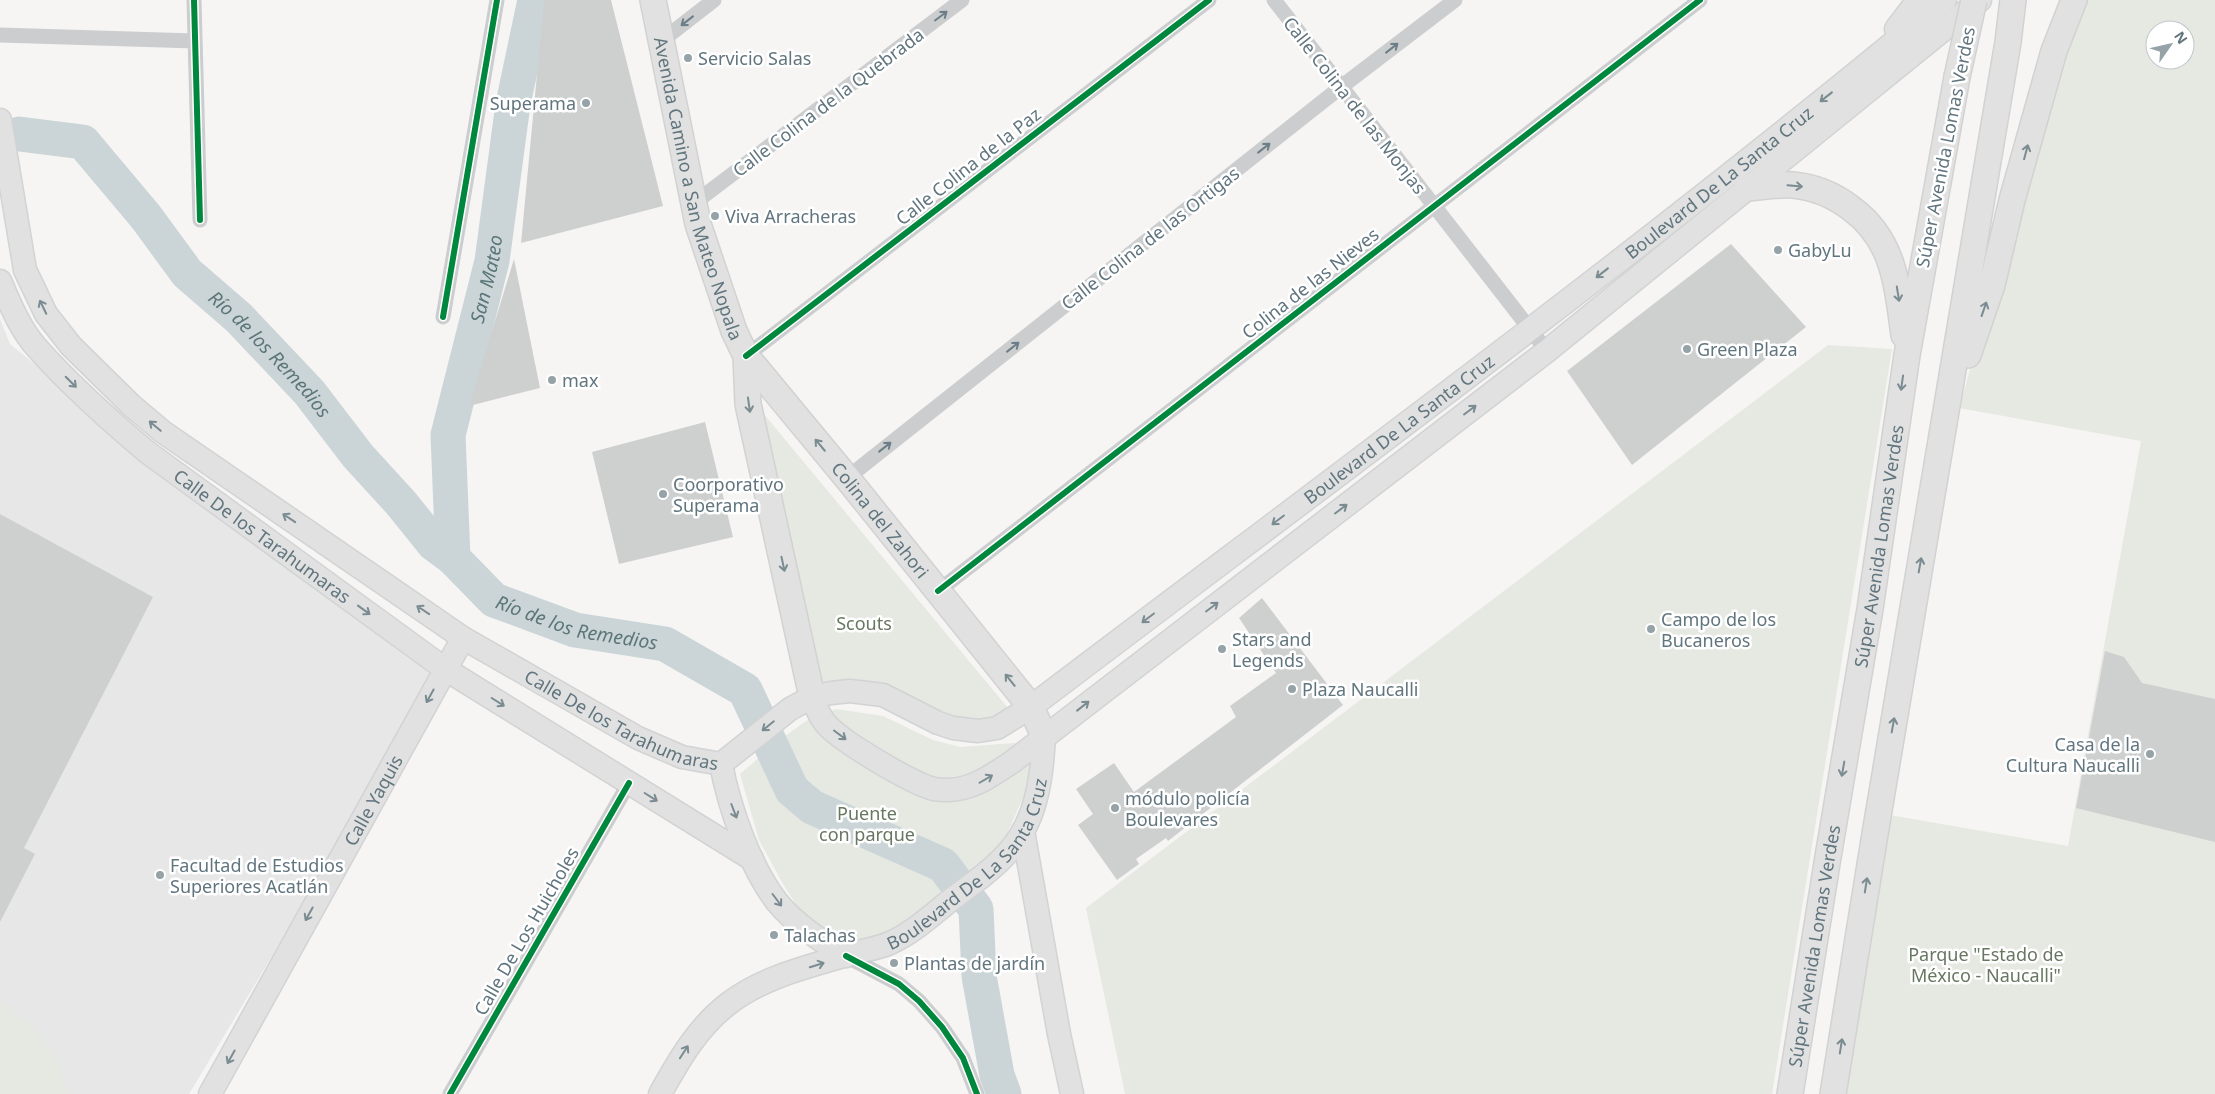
<svg xmlns="http://www.w3.org/2000/svg" width="2215" height="1094" viewBox="0 0 2215 1094" font-family="'Noto Sans',sans-serif">
<style>
.built{fill:#e6e7e6}
.green{fill:#e6e8e2;fill-rule:evenodd}
.lines{fill:none;stroke-linecap:round;stroke-linejoin:round}
.river{stroke:#cbd5d7;stroke-width:35}
.building{fill:#ced0d0}
.secondary-casing{stroke:#d2d3d4;stroke-width:25}
.primary-casing{stroke:#d2d2d2;stroke-width:28}
.street{stroke:#cccdce;stroke-width:15}
.secondary{stroke:#e0e1e0;stroke-width:22}
.primary{stroke:#e0e1e0;stroke-width:25}
.primary-bridge-casing{stroke:#d2d2d2;stroke-width:28;stroke-linecap:butt}
.primary-bridge{stroke:#e0e1e0;stroke-width:25}
.cycleway-casing{stroke:#fff;stroke-width:9}
.cycleway{stroke:#00873e;stroke-width:6}
.oneway{stroke:#6c7e87}
.oneway2{stroke:#7a8b92}
.poi-dot{fill:#95a2a8;stroke:#fff;stroke-width:2}
.labels{text-anchor:middle;dominant-baseline:central;stroke-width:5;stroke-linejoin:round;paint-order:stroke}
.poi-label{font-size:18px;fill:#61757f;stroke:#fff;text-anchor:start}
.street-label{font-size:18px;fill:#61757f;stroke:#fff}
.park-label{font-size:18px;fill:#677760;stroke:#fff}
.water-label{font-size:19px;font-style:italic;fill:#5c767a;stroke:#fff}
</style>
<rect width="100%" height="100%" fill="#f6f5f4"/>
<path class="built" d="M0,319L10,344L47,374L445,669L189,1094H0Z"/>
<path class="green" d="M2087,0H2215V1094H1833L1878,813L2068,846L2141,441L1959,408L2069,23ZM2155,30H2185V60H2155Z
M1828,345L1892,349L1772,1094H1125L1086,908Z
M758,407L1008,708L981,722L953,718L902,693L860,680L819,682Z
M836,709L883,716L933,740L961,747L1014,743L1035,747L1032,777L1000,850L887,936L865,943H843L805,919L783,884L759,840L740,774L777,742L806,721Z
M0,1000L34,1028L59,1065L67,1094H0Z"/>
<g class="lines">
<g class="river">
<path id="s1" d="M19,134L83,142L146,217L187,273L239,318L309,392L358,456L401,503L434,544L453,558L494,600L575,630L665,644L745,690L792,790L812,807L943,865L976,909L979,976L997,1075L1004,1094"/>
<path id="s2" d="M453,558L448,435L492,261L513,104L535,0"/>
</g>
</g>
<path class="building" d="M544,0H611L663,206L521,243Z
M1731,244L1806,327L1632,465L1567,371Z
M514,259L540,388L469,406Z
M705,422L733,537L619,564L592,452Z
M0,514L153,597L24,848L35,854L0,922Z
M1262,598L1343,705L1168,841L1166,838L1136,859L1139,864L1117,880L1078,825L1093,814L1076,789L1114,763L1134,792L1236,717L1230,706L1276,673L1239,618Z
M2105,651L2124,657L2142,683L2215,699V842L2076,808Z"/>
<g class="lines">
<g class="secondary-casing">
<g id="secondary">
<path d="M1896,29L1918,0"/>
<path id="s3" d="M0,120L25,270L46,314L71,346L131,405L163,432L463,638L638,738L682,757L721,764"/>
<path id="s4" d="M0,281C10,304 20,329 37,348C70,385 109,420 147,452L445,669L752,859"/>
<path d="M812,697C816,707 819,716 826,724C842,742 911,783 934,789C939,790 945,790 949,790C974,789 992,775 1012,762L1547,351L1980,0"/>
<path id="s5" d="M721,764L790,709L812,697L831,693L850,691L883,695L938,723L953,728L978,731L997,728L1031,707C1338,474 1649,246 1945,0"/>
<path d="M721,764C729,807 750,867 777,902C796,925 821,941 846,956"/>
<path d="M1023,831L1059,1034L1072,1094"/>
<path id="s6" d="M210,1094L463,638"/>
<path id="s7" d="M660,1094C679,1060 697,1028 728,1004C764,976 811,966 854,953C866,950 879,948 890,943C913,933 933,914 952,899C972,884 994,869 1010,850C1037,819 1042,776 1044,736"/>
</g>
</g>
<g class="primary-casing">
<g id="primary">
<path id="s8" d="M653,0L698,224L734,331L746,356L748,404L812,697"/>
<path d="M1747,188C1762,187 1778,184 1793,185C1815,187 1834,195 1852,209C1895,241 1897,286 1904,335"/>
<path d="M1968,355L1992,285L2012,200L2054,51L2074,0"/>
<path id="s9" d="M746,356L847,478L1031,707L1044,736"/>
<path id="s10" d="M1790,1094L1828,857L1870,609L1907,355L1957,77"/>
<path d="M1833,1094L1874,840L2008,42L2013,0"/>
</g>
</g>
<path class="street" d="M194,0L200,220
M1274,0L1547,351
M0,35L195,41
M660,42L714,0
M693,204L962,0
M443,317L497,0
M746,356L1209,0
M847,478L1341,87L1455,0
M938,591L1700,0
M846,956L899,984L919,1001L942,1027L963,1058L977,1094
M450,1094L629,783"/>
<use href="#secondary" class="secondary"/>
<use href="#primary" class="primary"/>
<g class="primary-bridge-casing">
<path id="primary-bridge" d="M1957,77L1974,0"/>
</g>
<use href="#primary-bridge" class="primary-bridge"/>
<g class="cycleway-casing">
<path id="cycleway" d="M194,0L200,220
M443,317L497,0
M746,356L1209,0
M938,591L1700,0
M846,956L899,984L919,1001L942,1027L963,1058L977,1094
M450,1094L629,783"/>
</g>
<use href="#cycleway" class="cycleway"/>
</g>
<defs><path id="oneway-shaft" d="M-6 0H5M1.5-3L5.5 0L1.5 3" fill="none" stroke-width="1.6" stroke-linecap="round" stroke-linejoin="round" transform="scale(1.25)"/></defs>
<g class="oneway">
<use href="#oneway-shaft" transform="translate(941 16) rotate(-37)"/>
<use href="#oneway-shaft" transform="translate(687 21) rotate(142)"/>
<use href="#oneway-shaft" transform="translate(1392 48) rotate(-38)"/>
<use href="#oneway-shaft" transform="translate(1264 148) rotate(-38)"/>
<use href="#oneway-shaft" transform="translate(1013 347) rotate(-38)"/>
<use href="#oneway-shaft" transform="translate(885 447) rotate(-38)"/>
</g>
<g class="oneway2">
<use href="#oneway-shaft" transform="translate(1826 97) rotate(142)"/>
<use href="#oneway-shaft" transform="translate(2026 152) rotate(-75)"/>
<use href="#oneway-shaft" transform="translate(1795 186) rotate(5)"/>
<use href="#oneway-shaft" transform="translate(1602 273) rotate(142)"/>
<use href="#oneway-shaft" transform="translate(1898 294) rotate(81)"/>
<use href="#oneway-shaft" transform="translate(43 307) rotate(-116)"/>
<use href="#oneway-shaft" transform="translate(1984 309) rotate(-71)"/>
<use href="#oneway-shaft" transform="translate(71 382) rotate(45)"/>
<use href="#oneway-shaft" transform="translate(1902 383) rotate(98)"/>
<use href="#oneway-shaft" transform="translate(749 405) rotate(82)"/>
<use href="#oneway-shaft" transform="translate(1470 410) rotate(-37)"/>
<use href="#oneway-shaft" transform="translate(155 426) rotate(-140)"/>
<use href="#oneway-shaft" transform="translate(820 445) rotate(-130)"/>
<use href="#oneway-shaft" transform="translate(1341 509) rotate(-37)"/>
<use href="#oneway-shaft" transform="translate(289 518) rotate(-146)"/>
<use href="#oneway-shaft" transform="translate(1278 520) rotate(143)"/>
<use href="#oneway-shaft" transform="translate(783 564) rotate(78)"/>
<use href="#oneway-shaft" transform="translate(1920 565) rotate(-80)"/>
<use href="#oneway-shaft" transform="translate(1212 607) rotate(-37)"/>
<use href="#oneway-shaft" transform="translate(364 610) rotate(36)"/>
<use href="#oneway-shaft" transform="translate(423 610) rotate(-146)"/>
<use href="#oneway-shaft" transform="translate(1148 618) rotate(143)"/>
<use href="#oneway-shaft" transform="translate(1010 680) rotate(-129)"/>
<use href="#oneway-shaft" transform="translate(430 696) rotate(119)"/>
<use href="#oneway-shaft" transform="translate(498 702) rotate(32)"/>
<use href="#oneway-shaft" transform="translate(1083 706) rotate(-38)"/>
<use href="#oneway-shaft" transform="translate(1893 725) rotate(-80)"/>
<use href="#oneway-shaft" transform="translate(768 726) rotate(141)"/>
<use href="#oneway-shaft" transform="translate(840 735) rotate(37)"/>
<use href="#oneway-shaft" transform="translate(1843 769) rotate(100)"/>
<use href="#oneway-shaft" transform="translate(986 779) rotate(-30)"/>
<use href="#oneway-shaft" transform="translate(651 797) rotate(32)"/>
<use href="#oneway-shaft" transform="translate(734 811) rotate(69)"/>
<use href="#oneway-shaft" transform="translate(1866 885) rotate(-81)"/>
<use href="#oneway-shaft" transform="translate(777 900) rotate(53)"/>
<use href="#oneway-shaft" transform="translate(309 914) rotate(119)"/>
<use href="#oneway-shaft" transform="translate(817 965) rotate(-17)"/>
<use href="#oneway-shaft" transform="translate(1841 1046) rotate(-81)"/>
<use href="#oneway-shaft" transform="translate(684 1052) rotate(-57)"/>
<use href="#oneway-shaft" transform="translate(231 1057) rotate(119)"/>
</g>
<g class="poi-dot">
<circle cx="688" cy="58" r="5"/>
<circle cx="586" cy="103" r="5"/>
<circle cx="715" cy="216" r="5"/>
<circle cx="1778" cy="250" r="5"/>
<circle cx="1687" cy="349" r="5"/>
<circle cx="552" cy="380" r="5"/>
<circle cx="663" cy="494" r="5"/>
<circle cx="1651" cy="629" r="5"/>
<circle cx="1222" cy="649" r="5"/>
<circle cx="1292" cy="689" r="5"/>
<circle cx="2150" cy="754" r="5"/>
<circle cx="1115" cy="808" r="5"/>
<circle cx="160" cy="875" r="5"/>
<circle cx="774" cy="935" r="5"/>
<circle cx="894" cy="963" r="5"/>
</g>
<g class="labels">
<g class="poi-label">
<text x="698" y="58">Servicio Salas</text>
<text x="576" y="103" text-anchor="end">Superama</text>
<text x="725" y="216">Viva Arracheras</text>
<text x="1788" y="250">GabyLu</text>
<text x="1697" y="349">Green Plaza</text>
<text x="562" y="380">max</text>
<text x="673" y="484">Coorporativo<tspan x="673" dy="21">Superama</tspan></text>
<text x="1661" y="619">Campo de los<tspan x="1661" dy="21">Bucaneros</tspan></text>
<text x="1232" y="639">Stars and<tspan x="1232" dy="21">Legends</tspan></text>
<text x="1302" y="689">Plaza Naucalli</text>
<text x="2140" y="744" text-anchor="end">Casa de la<tspan x="2140" dy="21">Cultura Naucalli</tspan></text>
<text x="1125" y="798">módulo policía<tspan x="1125" dy="21">Boulevares</tspan></text>
<text x="170" y="865">Facultad de Estudios<tspan x="170" dy="21">Superiores Acatlán</tspan></text>
<text x="784" y="935">Talachas</text>
<text x="904" y="963">Plantas de jardín</text>
</g>
<g class="street-label">
<text transform="translate(828 102) rotate(-37)">Calle Colina de la Quebrada</text>
<text transform="translate(1355 105) rotate(52)">Calle Colina de las Monjas</text>
<text transform="translate(1945 147) rotate(-79)">Súper Avenida Lomas Verdes</text>
<text transform="translate(968 166) rotate(-38)">Calle Colina de la Paz</text>
<text stroke="none"><textPath href="#s5" startOffset="1212">Boulevard De La Santa Cruz</textPath></text>
<text stroke="none"><textPath href="#s8" startOffset="194">Avenida Camino a San Mateo Nopala</textPath></text>
<text transform="translate(1150 238) rotate(-38)">Calle Colina de las Ortigas</text>
<text transform="translate(1310 283) rotate(-38)">Colina de las Nieves</text>
<text stroke="none"><textPath href="#s5" startOffset="808">Boulevard De La Santa Cruz</textPath></text>
<text stroke="none"><textPath href="#s9" startOffset="212">Colina del Zahori</textPath></text>
<text stroke="none"><textPath href="#s4" startOffset="371">Calle De los Tarahumaras</textPath></text>
<text stroke="none"><textPath href="#s10" startOffset="555">Súper Avenida Lomas Verdes</textPath></text>
<text stroke="none"><textPath href="#s3" startOffset="911">Calle De los Tarahumaras</textPath></text>
<text stroke="none"><textPath href="#s6" startOffset="336">Calle Yaquis</textPath></text>
<text stroke="none"><textPath href="#s7" startOffset="402">Boulevard De La Santa Cruz</textPath></text>
<text transform="translate(526 931) rotate(-60)">Calle De Los Huicholes</text>
<text stroke="none"><textPath href="#s10" startOffset="150">Súper Avenida Lomas Verdes</textPath></text>
</g>
<g class="park-label">
<text x="864" y="623">Scouts</text>
<text x="867" y="813">Puente<tspan x="867" dy="21">con parque</tspan></text>
<text x="1986" y="954">Parque "Estado de<tspan x="1986" dy="21">México - Naucalli"</tspan></text>
</g>
<g class="water-label">
<text stroke="none"><textPath href="#s2" startOffset="284">San Mateo</textPath></text>
<text stroke="none"><textPath href="#s1" startOffset="348">Río de los Remedios</textPath></text>
<text stroke="none"><textPath href="#s1" startOffset="768">Río de los Remedios</textPath></text>
</g>
</g>
<g transform="translate(2170 45) rotate(56)"><circle r="24" fill="#ffffff" stroke="#c0c8cc"/>
<path d="M0-4L9 19L0 12L-9 19Z" fill="#95a2a8"/>
<text y="-8" font-size="14" font-weight="bold" text-anchor="middle" fill="#61757f">N</text>
</g>
</svg>
